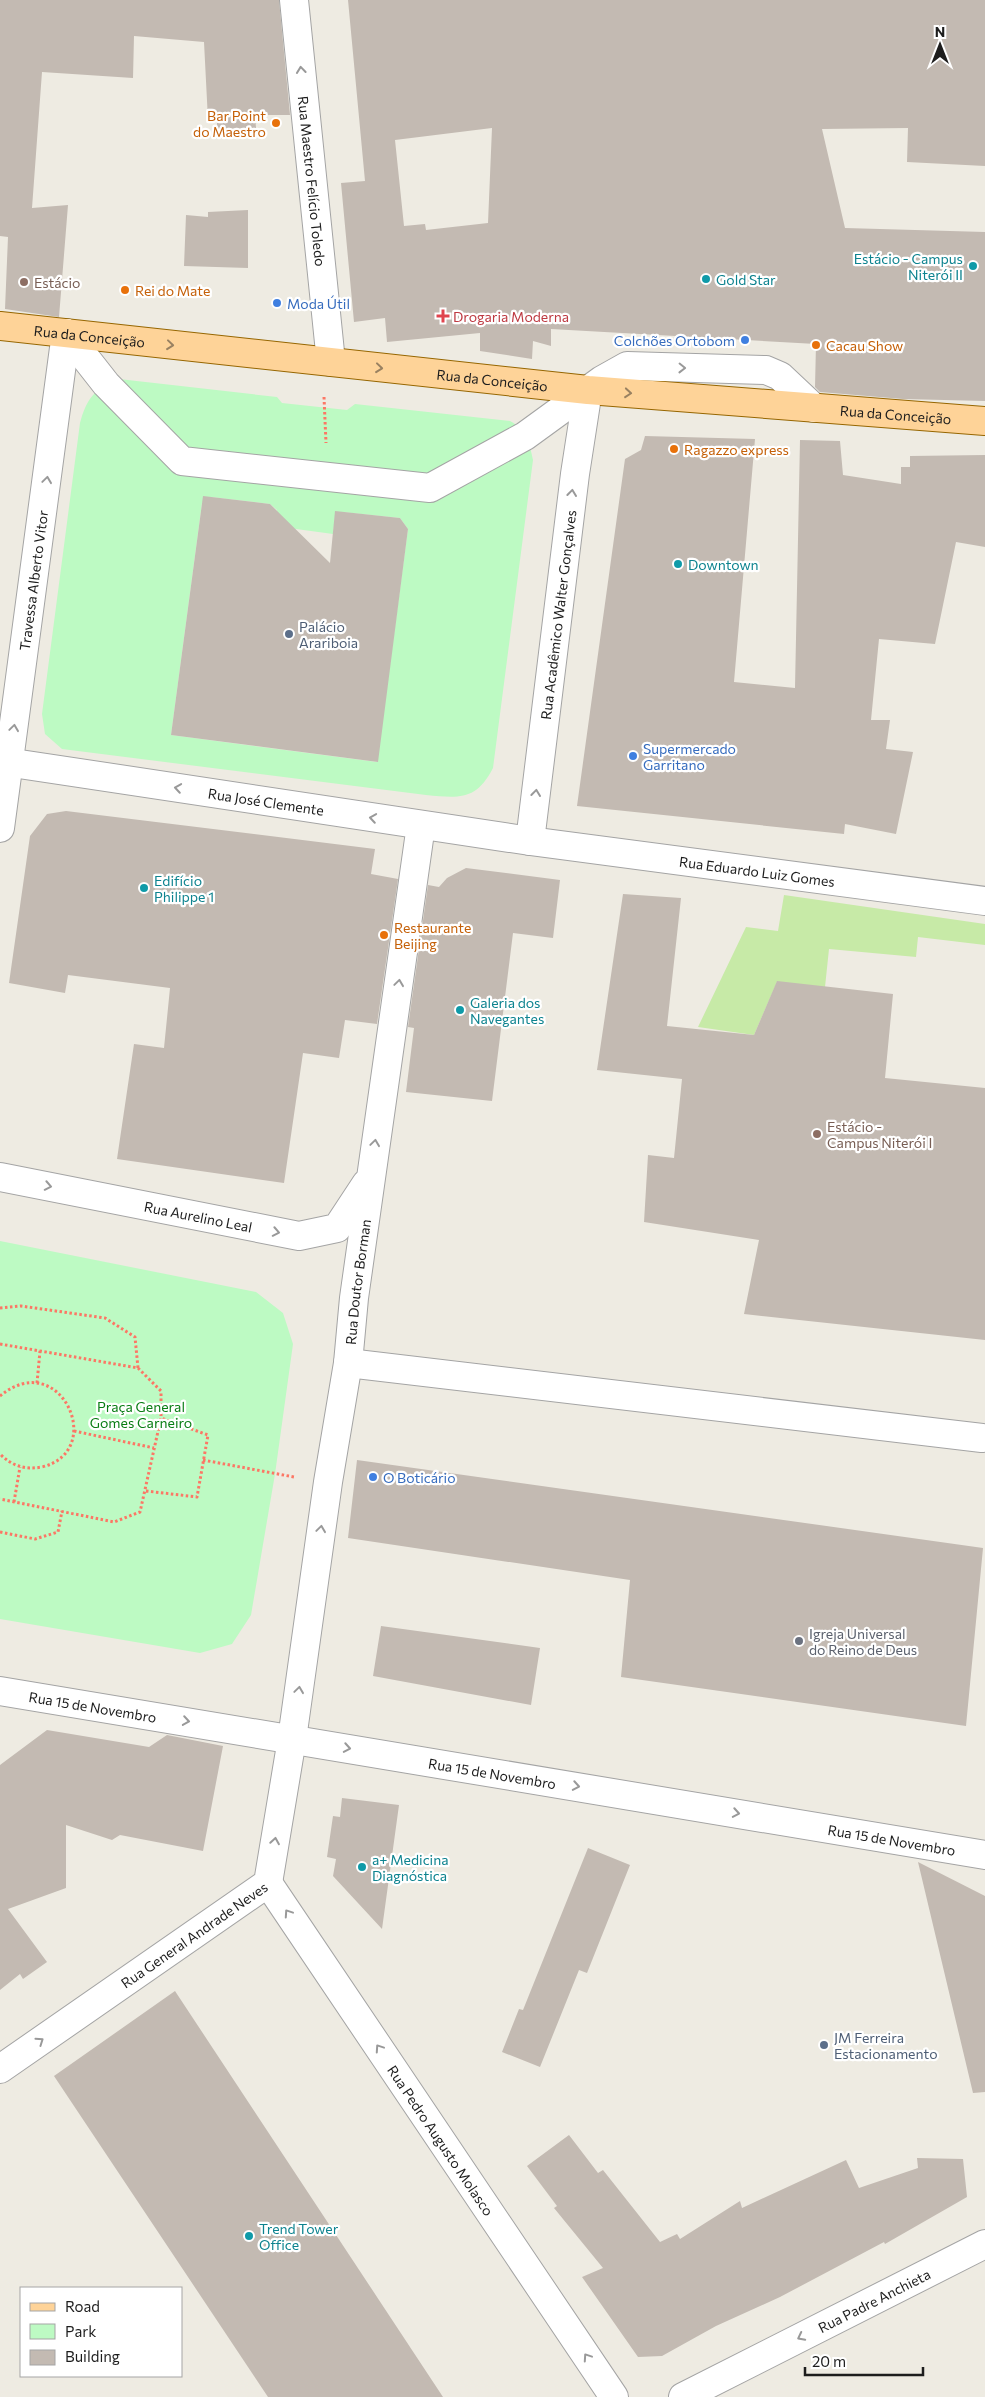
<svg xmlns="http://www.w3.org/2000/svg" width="985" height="2397" viewBox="0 0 985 2397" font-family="Commissioner,sans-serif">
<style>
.grass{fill:#c7eaa7}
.park{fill:#bdfac3;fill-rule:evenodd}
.building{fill:#c3bab2;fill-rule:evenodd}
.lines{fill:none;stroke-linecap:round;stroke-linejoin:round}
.minor-casing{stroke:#a4a4a4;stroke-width:30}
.major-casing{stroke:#966600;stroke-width:30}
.path{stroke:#fc7765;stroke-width:3;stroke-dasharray:2.5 2.5;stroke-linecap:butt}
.minor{stroke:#fff;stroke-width:28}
.major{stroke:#fed398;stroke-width:28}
.oneway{stroke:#999}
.oneway2{stroke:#998161}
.food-dot{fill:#e8710a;stroke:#fff;stroke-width:2}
.culture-dot{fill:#0f9aa8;stroke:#fff;stroke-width:2}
.education-dot{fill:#8d6e63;stroke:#fff;stroke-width:2}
.shop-dot{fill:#3f7fe0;stroke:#fff;stroke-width:2}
.health-dot{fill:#e0444e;stroke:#fff;stroke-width:2}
.service-dot{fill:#5c6f8a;stroke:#fff;stroke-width:2}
.worship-dot{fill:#6b7280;stroke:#fff;stroke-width:2}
.labels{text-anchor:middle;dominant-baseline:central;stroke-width:4.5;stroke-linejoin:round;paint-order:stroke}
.food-label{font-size:14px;fill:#c56008;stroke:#fff;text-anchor:start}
.street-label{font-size:14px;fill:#1d1d1d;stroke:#fff}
.culture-label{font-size:14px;fill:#0d838f;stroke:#fff;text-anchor:start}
.education-label{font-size:14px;fill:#785e54;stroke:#fff;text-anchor:start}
.shop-label{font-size:14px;fill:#366cbe;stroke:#fff;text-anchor:start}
.health-label{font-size:14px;fill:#be3a42;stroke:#fff;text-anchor:start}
.service-label{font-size:14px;fill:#4e5e75;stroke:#fff;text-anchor:start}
.park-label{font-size:14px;fill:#097d14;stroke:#fff}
.worship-label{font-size:14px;fill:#5b616d;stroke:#fff;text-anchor:start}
</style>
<rect width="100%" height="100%" fill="#eeebe2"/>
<path class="grass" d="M784,895L985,924V945L918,937L916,957L829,949L825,987L777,982L754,1035L698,1027L746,927L778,931Z"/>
<path class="park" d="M119,379L277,397L282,403L347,410L355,404L510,421C525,429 530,444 533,460L493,768C476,801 459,798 426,795L62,749L45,734L42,714L80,423C87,398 94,389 119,379ZM211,497L270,504L277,510L274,526L333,534L335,516L342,512L400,518L408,529L377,762L171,735L202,503Z
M0,1241L256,1292L283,1313L293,1344L275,1474L251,1615L232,1644L200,1653L0,1619Z"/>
<path class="building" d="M0,0H279L290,115H255L256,128L217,129V119L208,120L204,42L134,36L133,78L42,72L32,208L68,205L59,317L5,309L8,237L0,236Z
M348,0H985V166L907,162L908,128L822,129L845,228L985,232V401L903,399L820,392L815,387L816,344L551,329V346L533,341L532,359L480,351V333L387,342L385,318L354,322L341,183L365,181ZM492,128L488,223L426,230L425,224L404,226L395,140Z
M248,210V268L184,266L186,215L208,217V212Z
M645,436L755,439L734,682L795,688L800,440L840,441L843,475L901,484V467H910V456L985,455V547L956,542L935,644L879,639L871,720H890L886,749L913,752L896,834L845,824L844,834L577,806L625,459L641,450Z
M203,496L270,504L330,563L335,511L400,518L408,529L378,762L171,735Z
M66,811L375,849L371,874L398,879L377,1024L345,1020L339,1058L303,1053L284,1183L117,1159L134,1044L164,1048L170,988L68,975L65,993L9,983L30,836L47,814Z
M466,868L560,880L553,938L513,933L492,1101L406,1092L414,1028L408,1027L428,885L439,887L447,878Z
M623,894L681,898L667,1026L754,1035L777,981L893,994L885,1078L985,1088V1340L744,1314L759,1240L644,1222L648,1155L674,1158L682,1079L597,1070Z
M357,1460L983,1548L966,1726L621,1677L630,1580L348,1538Z
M381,1626L540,1648L531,1705L373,1676Z
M47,1730L149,1747L167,1735L223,1746L203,1851L120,1835L112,1840L66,1825V1888L8,1909L47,1962L23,1979L20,1974L0,1990V1765Z
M342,1798L399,1805L382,1929L333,1876L336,1859L327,1857L333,1816L340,1817Z
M588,1848L630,1865L587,1973L579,1970L540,2067L502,2052L519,2009L523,2010Z
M918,1862L985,1896V2092L973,2093Z
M175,1991L443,2397H268L54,2076Z
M569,2135L598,2173L603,2170L660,2242L677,2234L680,2239L740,2201L742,2208L846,2160L859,2188L918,2168L917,2158L963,2159L967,2197L885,2244L884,2242L780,2297L716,2326L662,2356L638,2357L582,2277L603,2268L554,2208L557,2206L527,2166Z"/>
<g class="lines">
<g class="minor-casing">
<g id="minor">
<path id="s1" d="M294,0L331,362"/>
<path d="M66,333L106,384L182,461L430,488L525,436L602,380L627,366L766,370L780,376L814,408"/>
<path id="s2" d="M0,761L530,841L985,901"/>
<path id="s3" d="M0,828L66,333"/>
<path id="s4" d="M530,841L575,474L588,390"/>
<path id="s5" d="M0,1177L299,1236L337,1228L366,1184"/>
<path d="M348,1363L982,1438"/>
<path id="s6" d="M0,1691L985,1855"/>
<path id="s7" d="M268,1883L614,2397"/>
<path id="s8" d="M0,2069L268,1883L292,1739L328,1482L348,1363L354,1298L421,825"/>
<path id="s9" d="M683,2397L985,2244"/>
</g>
</g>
<g class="major-casing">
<g id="major">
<path id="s10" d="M0,326L588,390L985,421"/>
</g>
</g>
<path class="path" d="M324,397L326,443
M0,1308L21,1306L105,1318L135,1337L138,1368
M0,1344L138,1368L161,1391V1418L140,1512L114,1522L0,1499
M37,1383L40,1351
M0,1396C60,1346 108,1451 42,1467C25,1470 12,1466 0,1454
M74,1431L154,1448
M203,1460L294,1477
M146,1491L197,1497L208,1435L161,1418
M14,1502L20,1467
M0,1532L35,1539L58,1532L62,1511"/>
<use href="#minor" class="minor"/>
<use href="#major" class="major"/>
</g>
<defs><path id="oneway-chevron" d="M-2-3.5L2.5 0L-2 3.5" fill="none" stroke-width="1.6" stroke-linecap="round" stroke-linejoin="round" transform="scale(1.25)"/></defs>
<g class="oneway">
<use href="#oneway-chevron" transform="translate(301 70) rotate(-96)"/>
<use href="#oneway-chevron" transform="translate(682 368) rotate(1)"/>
<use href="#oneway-chevron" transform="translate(47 480) rotate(-82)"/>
<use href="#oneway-chevron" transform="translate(572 493) rotate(-83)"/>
<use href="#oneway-chevron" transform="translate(14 728) rotate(-82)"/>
<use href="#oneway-chevron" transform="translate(178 788) rotate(-171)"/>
<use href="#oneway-chevron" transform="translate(536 793) rotate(-83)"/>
<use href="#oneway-chevron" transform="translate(373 818) rotate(-171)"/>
<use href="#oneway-chevron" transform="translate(399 983) rotate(-82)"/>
<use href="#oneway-chevron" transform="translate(375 1143) rotate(-82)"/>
<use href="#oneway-chevron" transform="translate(48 1186) rotate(11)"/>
<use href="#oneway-chevron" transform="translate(276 1232) rotate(11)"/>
<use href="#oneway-chevron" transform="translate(321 1529) rotate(-82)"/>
<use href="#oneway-chevron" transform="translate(299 1690) rotate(-82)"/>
<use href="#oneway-chevron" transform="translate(186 1721) rotate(9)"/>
<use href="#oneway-chevron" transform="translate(347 1748) rotate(10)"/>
<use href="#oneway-chevron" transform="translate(576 1786) rotate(10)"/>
<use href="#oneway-chevron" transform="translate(736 1813) rotate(10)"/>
<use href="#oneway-chevron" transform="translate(275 1841) rotate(-81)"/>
<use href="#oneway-chevron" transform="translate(288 1913) rotate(-124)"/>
<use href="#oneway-chevron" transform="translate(40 2041) rotate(-35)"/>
<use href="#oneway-chevron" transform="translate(379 2048) rotate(-124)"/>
<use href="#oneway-chevron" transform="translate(801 2337) rotate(153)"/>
<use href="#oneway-chevron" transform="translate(587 2357) rotate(-124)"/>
</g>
<g class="oneway2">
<use href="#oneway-chevron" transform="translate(170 345) rotate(6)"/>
<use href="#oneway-chevron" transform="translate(379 368) rotate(6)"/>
<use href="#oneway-chevron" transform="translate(628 393) rotate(5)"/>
</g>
<g class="food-dot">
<circle cx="276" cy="123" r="5"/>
<circle cx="125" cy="290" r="5"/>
<circle cx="816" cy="345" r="5"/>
<circle cx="674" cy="449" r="5"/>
<circle cx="384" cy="935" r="5"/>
</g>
<g class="culture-dot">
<circle cx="973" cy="266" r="5"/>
<circle cx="706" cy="279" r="5"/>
<circle cx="678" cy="564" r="5"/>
<circle cx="144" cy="888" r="5"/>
<circle cx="460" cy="1010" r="5"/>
<circle cx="362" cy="1867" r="5"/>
<circle cx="249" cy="2236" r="5"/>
</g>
<g class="education-dot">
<circle cx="24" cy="282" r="5"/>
<circle cx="817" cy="1134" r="5"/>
</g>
<g class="shop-dot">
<circle cx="277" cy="303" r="5"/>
<circle cx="745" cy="340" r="5"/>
<circle cx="633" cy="756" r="5"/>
<circle cx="373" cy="1477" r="5"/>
</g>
<path class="health-dot" d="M440.5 308.5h5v5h5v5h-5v5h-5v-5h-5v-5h5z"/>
<g class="service-dot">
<circle cx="289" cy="634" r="5"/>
<circle cx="824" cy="2045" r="5"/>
</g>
<circle class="worship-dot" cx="799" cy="1641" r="5"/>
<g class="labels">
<g class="food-label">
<text x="266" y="115" text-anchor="end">Bar Point<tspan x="266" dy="16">do Maestro</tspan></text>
<text x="135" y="290">Rei do Mate</text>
<text x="826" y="345">Cacau Show</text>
<text x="684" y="449">Ragazzo express</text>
<text x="394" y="927">Restaurante<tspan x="394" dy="16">Beijing</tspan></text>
</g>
<g class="street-label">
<text stroke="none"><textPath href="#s1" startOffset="182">Rua Maestro Felício Toledo</textPath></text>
<text stroke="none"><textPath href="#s10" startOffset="90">Rua da Conceição</textPath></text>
<text stroke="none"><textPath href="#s10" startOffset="495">Rua da Conceição</textPath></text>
<text stroke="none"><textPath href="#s10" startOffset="900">Rua da Conceição</textPath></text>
<text stroke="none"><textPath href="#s3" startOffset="250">Travessa Alberto Vitor</textPath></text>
<text stroke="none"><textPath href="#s4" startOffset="228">Rua Acadêmico Walter Gonçalves</textPath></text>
<text stroke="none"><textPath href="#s2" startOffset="269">Rua José Clemente</textPath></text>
<text stroke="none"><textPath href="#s2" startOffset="765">Rua Eduardo Luiz Gomes</textPath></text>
<text stroke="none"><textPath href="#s5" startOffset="202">Rua Aurelino Leal</textPath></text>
<text stroke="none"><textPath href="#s8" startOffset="934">Rua Doutor Borman</textPath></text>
<text stroke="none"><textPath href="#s6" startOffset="94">Rua 15 de Novembro</textPath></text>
<text stroke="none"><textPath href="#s6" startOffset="499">Rua 15 de Novembro</textPath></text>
<text stroke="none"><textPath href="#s6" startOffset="904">Rua 15 de Novembro</textPath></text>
<text stroke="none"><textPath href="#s8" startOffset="236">Rua General Andrade Neves</textPath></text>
<text stroke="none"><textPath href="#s7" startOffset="310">Rua Pedro Augusto Molasco</textPath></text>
<text stroke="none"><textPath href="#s9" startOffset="214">Rua Padre Anchieta</textPath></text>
</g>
<g class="culture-label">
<text x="963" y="258" text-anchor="end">Estácio - Campus<tspan x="963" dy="16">Niterói II</tspan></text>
<text x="716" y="279">Gold Star</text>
<text x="688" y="564">Downtown</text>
<text x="154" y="880">Edifício<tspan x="154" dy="16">Philippe 1</tspan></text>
<text x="470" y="1002">Galeria dos<tspan x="470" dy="16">Navegantes</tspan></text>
<text x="372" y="1859">a+ Medicina<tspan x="372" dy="16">Diagnóstica</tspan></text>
<text x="259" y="2228">Trend Tower<tspan x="259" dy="16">Office</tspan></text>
</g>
<g class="education-label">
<text x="34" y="282">Estácio</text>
<text x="827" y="1126">Estácio -<tspan x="827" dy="16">Campus Niterói I</tspan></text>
</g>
<g class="shop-label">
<text x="287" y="303">Moda Útil</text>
<text x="735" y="340" text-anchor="end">Colchões Ortobom</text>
<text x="643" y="748">Supermercado<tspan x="643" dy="16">Garritano</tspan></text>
<text x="383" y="1477">O Boticário</text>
</g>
<g class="health-label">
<text x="453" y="316">Drogaria Moderna</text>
</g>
<g class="service-label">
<text x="299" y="626">Palácio<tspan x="299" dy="16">Arariboia</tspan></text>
<text x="834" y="2037">JM Ferreira<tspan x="834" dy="16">Estacionamento</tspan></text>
</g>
<g class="park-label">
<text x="141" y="1406">Praça General<tspan x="141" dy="16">Gomes Carneiro</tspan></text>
</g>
<g class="worship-label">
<text x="809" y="1633">Igreja Universal<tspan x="809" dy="16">do Reino de Deus</tspan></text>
</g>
</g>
<rect x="20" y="2287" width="162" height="90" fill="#ffffff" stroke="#a5a5a5"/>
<rect x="30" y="2303" width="25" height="8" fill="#fed398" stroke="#a5a5a5"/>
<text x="65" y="2312" font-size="15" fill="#1d1d1d">Road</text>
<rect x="30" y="2324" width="25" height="15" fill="#bdfac3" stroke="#a5a5a5"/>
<text x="65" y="2337" font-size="15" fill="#1d1d1d">Park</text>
<rect x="30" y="2350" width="25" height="15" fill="#c3bab2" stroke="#a5a5a5"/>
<text x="65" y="2362" font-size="15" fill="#1d1d1d">Building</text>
<g transform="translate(940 45)" stroke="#ffffff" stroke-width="4" paint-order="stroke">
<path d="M0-4L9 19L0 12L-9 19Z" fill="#1d1d1d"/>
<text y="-8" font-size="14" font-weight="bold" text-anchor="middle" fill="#1d1d1d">N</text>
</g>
<path d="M805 2367v8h118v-8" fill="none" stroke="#1d1d1d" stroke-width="2.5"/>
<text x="812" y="2367" font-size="15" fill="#1d1d1d" stroke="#ffffff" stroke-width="4" paint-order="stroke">20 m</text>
</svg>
